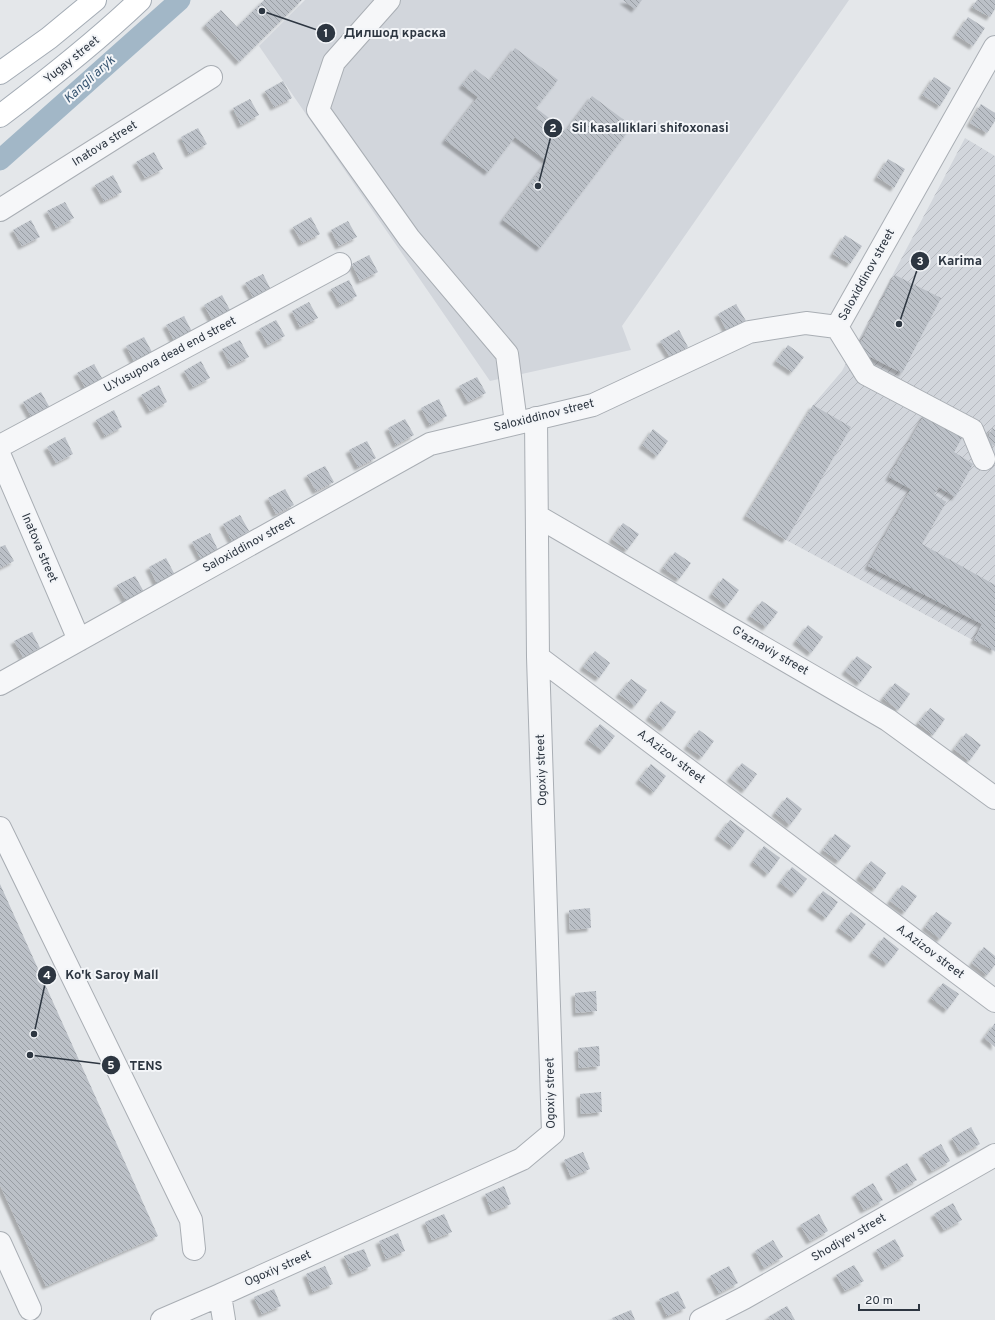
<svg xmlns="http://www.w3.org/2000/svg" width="995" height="1320" viewBox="0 0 995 1320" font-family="Overpass,sans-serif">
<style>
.built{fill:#d2d6dc}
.industrial{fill:url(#industrial-furrows)}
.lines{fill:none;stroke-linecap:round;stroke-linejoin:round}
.canal{stroke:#a2b7c7;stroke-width:21}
.building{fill:url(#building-back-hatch);filter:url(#shadow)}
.minor-casing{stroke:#a9aeb4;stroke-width:24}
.major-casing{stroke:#a4acb5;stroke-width:24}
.minor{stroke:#f6f7f9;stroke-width:22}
.major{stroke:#fff;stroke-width:22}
.labels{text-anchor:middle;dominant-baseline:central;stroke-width:4;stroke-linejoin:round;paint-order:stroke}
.street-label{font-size:12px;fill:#2d3641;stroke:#f3f5f8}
.water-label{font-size:13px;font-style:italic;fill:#3a5772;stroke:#f3f5f8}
.leader{fill:none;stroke:#2d3641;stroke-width:1.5}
.callout-dot{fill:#2d3641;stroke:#f3f5f8;stroke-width:1.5}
.mark-label{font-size:12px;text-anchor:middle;font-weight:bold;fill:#fff}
.callout-label{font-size:13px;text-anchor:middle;font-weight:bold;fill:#2d3641;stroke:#f3f5f8;stroke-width:4;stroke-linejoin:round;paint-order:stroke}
</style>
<defs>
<pattern id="industrial-furrows" width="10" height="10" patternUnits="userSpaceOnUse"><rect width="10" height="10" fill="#d2d6dc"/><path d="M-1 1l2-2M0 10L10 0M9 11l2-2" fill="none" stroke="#b5b8be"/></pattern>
<pattern id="building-back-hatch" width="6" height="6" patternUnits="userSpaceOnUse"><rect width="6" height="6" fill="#bbc0c7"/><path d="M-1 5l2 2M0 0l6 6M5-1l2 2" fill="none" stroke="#989da3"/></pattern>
<filter id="shadow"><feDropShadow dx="-3.5" dy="3.5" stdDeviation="1" flood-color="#0004"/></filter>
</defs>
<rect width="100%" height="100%" fill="#e4e7ea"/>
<path class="built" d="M305,0H849L622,326L631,350L490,381L259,46Z"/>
<path class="industrial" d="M965,138L995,156V652L786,540L746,516L813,405L842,371Z"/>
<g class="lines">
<path class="canal" d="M0,160L180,0"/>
</g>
<path class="building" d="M264,0H302L239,62L205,25L221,10L237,27Z
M623,0H642L635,9Z
M977,0H995V9L990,17L972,7Z
M968,17L985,28L973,46L956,35Z
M515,48L558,80L536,108L566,131L592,96L632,126L540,248L503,220L547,161L515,137L488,172L445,140L478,97L462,85L469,77L475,69L490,81Z
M934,77L951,88L940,106L922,95Z
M283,81L292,98L274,107L265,91Z
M250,99L259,115L241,125L233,108Z
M981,104L995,113V121L987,133L970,123Z
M198,128L207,144L189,154L181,137Z
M154,152L163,169L145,178L136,162Z
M888,159L905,169L894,188L877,177Z
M113,175L122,192L104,201L95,185Z
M65,202L74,218L56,228L47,211Z
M311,217L320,234L302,243L293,227Z
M31,220L40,237L22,246L13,230Z
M348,221L357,237L339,246L331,230Z
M845,235L862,246L850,264L833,254Z
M369,255L378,272L360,281L352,264Z
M263,274L271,290L254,299L245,283Z
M895,275L941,298L902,373L857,350Z
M349,280L357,296L340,305L331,289Z
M222,295L231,312L213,321L204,305Z
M309,302L318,318L300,327L292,311Z
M736,304L746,321L727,331L718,314Z
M184,316L192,332L175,342L166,325Z
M276,320L285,336L268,345L259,329Z
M679,330L688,347L670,357L660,341Z
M144,337L153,354L135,363L126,346Z
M240,340L249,357L231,366L222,349Z
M788,345L804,357L792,372L776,361Z
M201,361L210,378L193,387L184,371Z
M94,364L103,380L86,389L77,373Z
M477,377L486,393L468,402L459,386Z
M159,385L167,402L150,411L141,395Z
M41,392L50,408L32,418L23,402Z
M439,399L447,416L430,425L421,408Z
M813,405L851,427L786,540L746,516Z
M114,410L122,427L105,436L96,420Z
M925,414L963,436L954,452L973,464L955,497L939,487L934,494L946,502L922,544L995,585V651L974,640L982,624L868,566L911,489L889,477Z
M405,419L414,435L396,445L388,428Z
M992,428L995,430V446L987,441Z
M653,429L668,441L657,456L642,445Z
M65,437L73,454L56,463L47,447Z
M367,441L376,458L358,467L349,450Z
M325,466L334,482L316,491L307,475Z
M285,489L294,505L276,514L268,498Z
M240,515L249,531L232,541L223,524Z
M623,523L639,534L627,550L612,539Z
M210,533L218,550L201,559L192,542Z
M5,545L14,561L0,568V547Z
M675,552L691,563L679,579L663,568Z
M166,558L175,575L157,584L149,567Z
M135,576L144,592L126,601L117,585Z
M723,578L739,590L727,606L712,594Z
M762,601L778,612L766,627L750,616Z
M808,625L823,637L811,653L796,641Z
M32,632L40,648L23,657L14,641Z
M595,651L610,663L599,678L583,667Z
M857,656L872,667L860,683L845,671Z
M631,679L647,690L635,706L619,694Z
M895,683L910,694L898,710L883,698Z
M661,701L676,712L664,728L649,717Z
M930,708L945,719L933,735L918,723Z
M600,724L615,736L603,751L588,740Z
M699,730L714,741L702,757L687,746Z
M966,733L981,745L969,761L954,749Z
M742,763L757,774L745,790L730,778Z
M651,764L666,776L654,792L639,780Z
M787,797L802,809L790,825L775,813Z
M730,820L745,831L733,847L718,836Z
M835,834L851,846L839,861L823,850Z
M764,846L780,858L768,874L753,862Z
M871,861L886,873L875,889L859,877Z
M792,867L807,879L795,894L780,883Z
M0,884L158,1236L46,1286L0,1185Z
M902,885L917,896L905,912L890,901Z
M823,891L838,902L826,918L811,907Z
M590,908L591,928L570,930L569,910Z
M851,912L866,924L854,939L839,928Z
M936,912L952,923L940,939L925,927Z
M884,937L899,949L887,964L872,953Z
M984,947L995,956V965L987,975L972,963Z
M943,983L959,994L947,1010L931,998Z
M596,991L597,1011L576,1013L575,993Z
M995,1023V1047L984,1038Z
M599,1046L600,1066L579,1068L578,1048Z
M601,1092L602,1112L581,1114L580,1094Z
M971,1127L980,1144L961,1154L952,1138Z
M941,1144L950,1161L932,1171L922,1155Z
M583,1152L590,1169L571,1177L564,1160Z
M907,1163L917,1180L898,1191L889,1174Z
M873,1183L883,1200L864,1210L855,1194Z
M504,1186L511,1204L492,1212L485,1194Z
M953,1203L962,1220L944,1230L934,1214Z
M444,1214L452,1232L432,1240L425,1222Z
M819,1214L828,1231L810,1241L800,1225Z
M398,1233L405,1251L386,1259L379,1241Z
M895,1239L904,1256L885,1267L876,1250Z
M773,1240L783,1257L764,1268L755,1251Z
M364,1249L371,1266L352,1274L344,1256Z
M854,1265L864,1281L845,1291L836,1275Z
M325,1266L333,1284L313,1292L306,1274Z
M729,1266L738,1283L719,1293L710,1276Z
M274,1289L281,1306L262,1314L254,1297Z
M678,1291L686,1308L667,1316L659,1299Z
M787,1306L795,1320H770L768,1317Z
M631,1310L635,1320H613L612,1318Z"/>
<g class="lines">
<g class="minor-casing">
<path id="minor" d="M389,0L334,62L318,110L409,238L507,354L516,423
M0,210L211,77
M837,327L866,374L972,430L984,459
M536,418L538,657L995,1001
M0,446L340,264
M0,456L79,640
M537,516L888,720L995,798
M0,684L430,444L593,405L749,332L806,323L837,327L995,47
M0,828L191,1220L194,1249
M0,1243L30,1309
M162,1320L220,1295
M224,1320L220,1295L522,1159L553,1133L538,657
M701,1320L744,1298L995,1155"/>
</g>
<g class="major-casing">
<path id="major" d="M0,73L49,38L95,0
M0,116C49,79 96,42 140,0"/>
</g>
<use href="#minor" class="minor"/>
<use href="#major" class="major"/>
</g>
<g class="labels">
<g class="street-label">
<text transform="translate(72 60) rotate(-39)">Yugay street</text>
<text transform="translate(105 144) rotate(-32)">Inatova street</text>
<text transform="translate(867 275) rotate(-61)">Saloxiddinov street</text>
<text transform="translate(170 355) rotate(-28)">U.Yusupova dead end street</text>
<text transform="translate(544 416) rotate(-14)">Saloxiddinov street</text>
<text transform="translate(249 545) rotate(-29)">Saloxiddinov street</text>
<text transform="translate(39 548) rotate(67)">Inatova street</text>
<text transform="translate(770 651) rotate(30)">G'aznaviy street</text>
<text transform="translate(671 757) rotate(37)">A.Azizov street</text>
<text transform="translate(542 770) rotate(-92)">Ogoxiy street</text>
<text transform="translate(930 952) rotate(37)">A.Azizov street</text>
<text transform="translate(551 1093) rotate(-91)">Ogoxiy street</text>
<text transform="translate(849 1238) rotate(-30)">Shodiyev street</text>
<text transform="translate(278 1269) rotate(-24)">Ogoxiy street</text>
</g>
<g class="water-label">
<text transform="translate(90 80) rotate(-42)">Kangli aryk</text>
</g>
</g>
<path class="leader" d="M262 11L326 33M538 186L553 128M899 324L920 261M34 1034L47 975M30 1055L111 1065"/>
<g class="callout-dot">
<circle cx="262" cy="11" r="4"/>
<circle cx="538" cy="186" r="4"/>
<circle cx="899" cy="324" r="4"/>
<circle cx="34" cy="1034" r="4"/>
<circle cx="30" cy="1055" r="4"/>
<circle cx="326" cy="33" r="10"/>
<circle cx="553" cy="128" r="10"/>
<circle cx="920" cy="261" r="10"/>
<circle cx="47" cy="975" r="10"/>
<circle cx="111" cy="1065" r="10"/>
</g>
<g class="mark-label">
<text x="326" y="37">1</text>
<text x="553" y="132">2</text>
<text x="920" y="265">3</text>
<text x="47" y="979">4</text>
<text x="111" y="1069">5</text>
</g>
<g class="callout-label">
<text x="395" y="37">Дилшод краска</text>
<text x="650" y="132">Sil kasalliklari shifoxonasi</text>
<text x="960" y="265">Karima</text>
<text x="112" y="979">Ko'k Saroy Mall</text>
<text x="146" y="1070">TENS</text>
</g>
<path d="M859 1304v6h60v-6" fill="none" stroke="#2d3641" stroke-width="2"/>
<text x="865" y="1304" font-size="12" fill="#2d3641" stroke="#f3f5f8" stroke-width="3" paint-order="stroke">20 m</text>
</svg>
